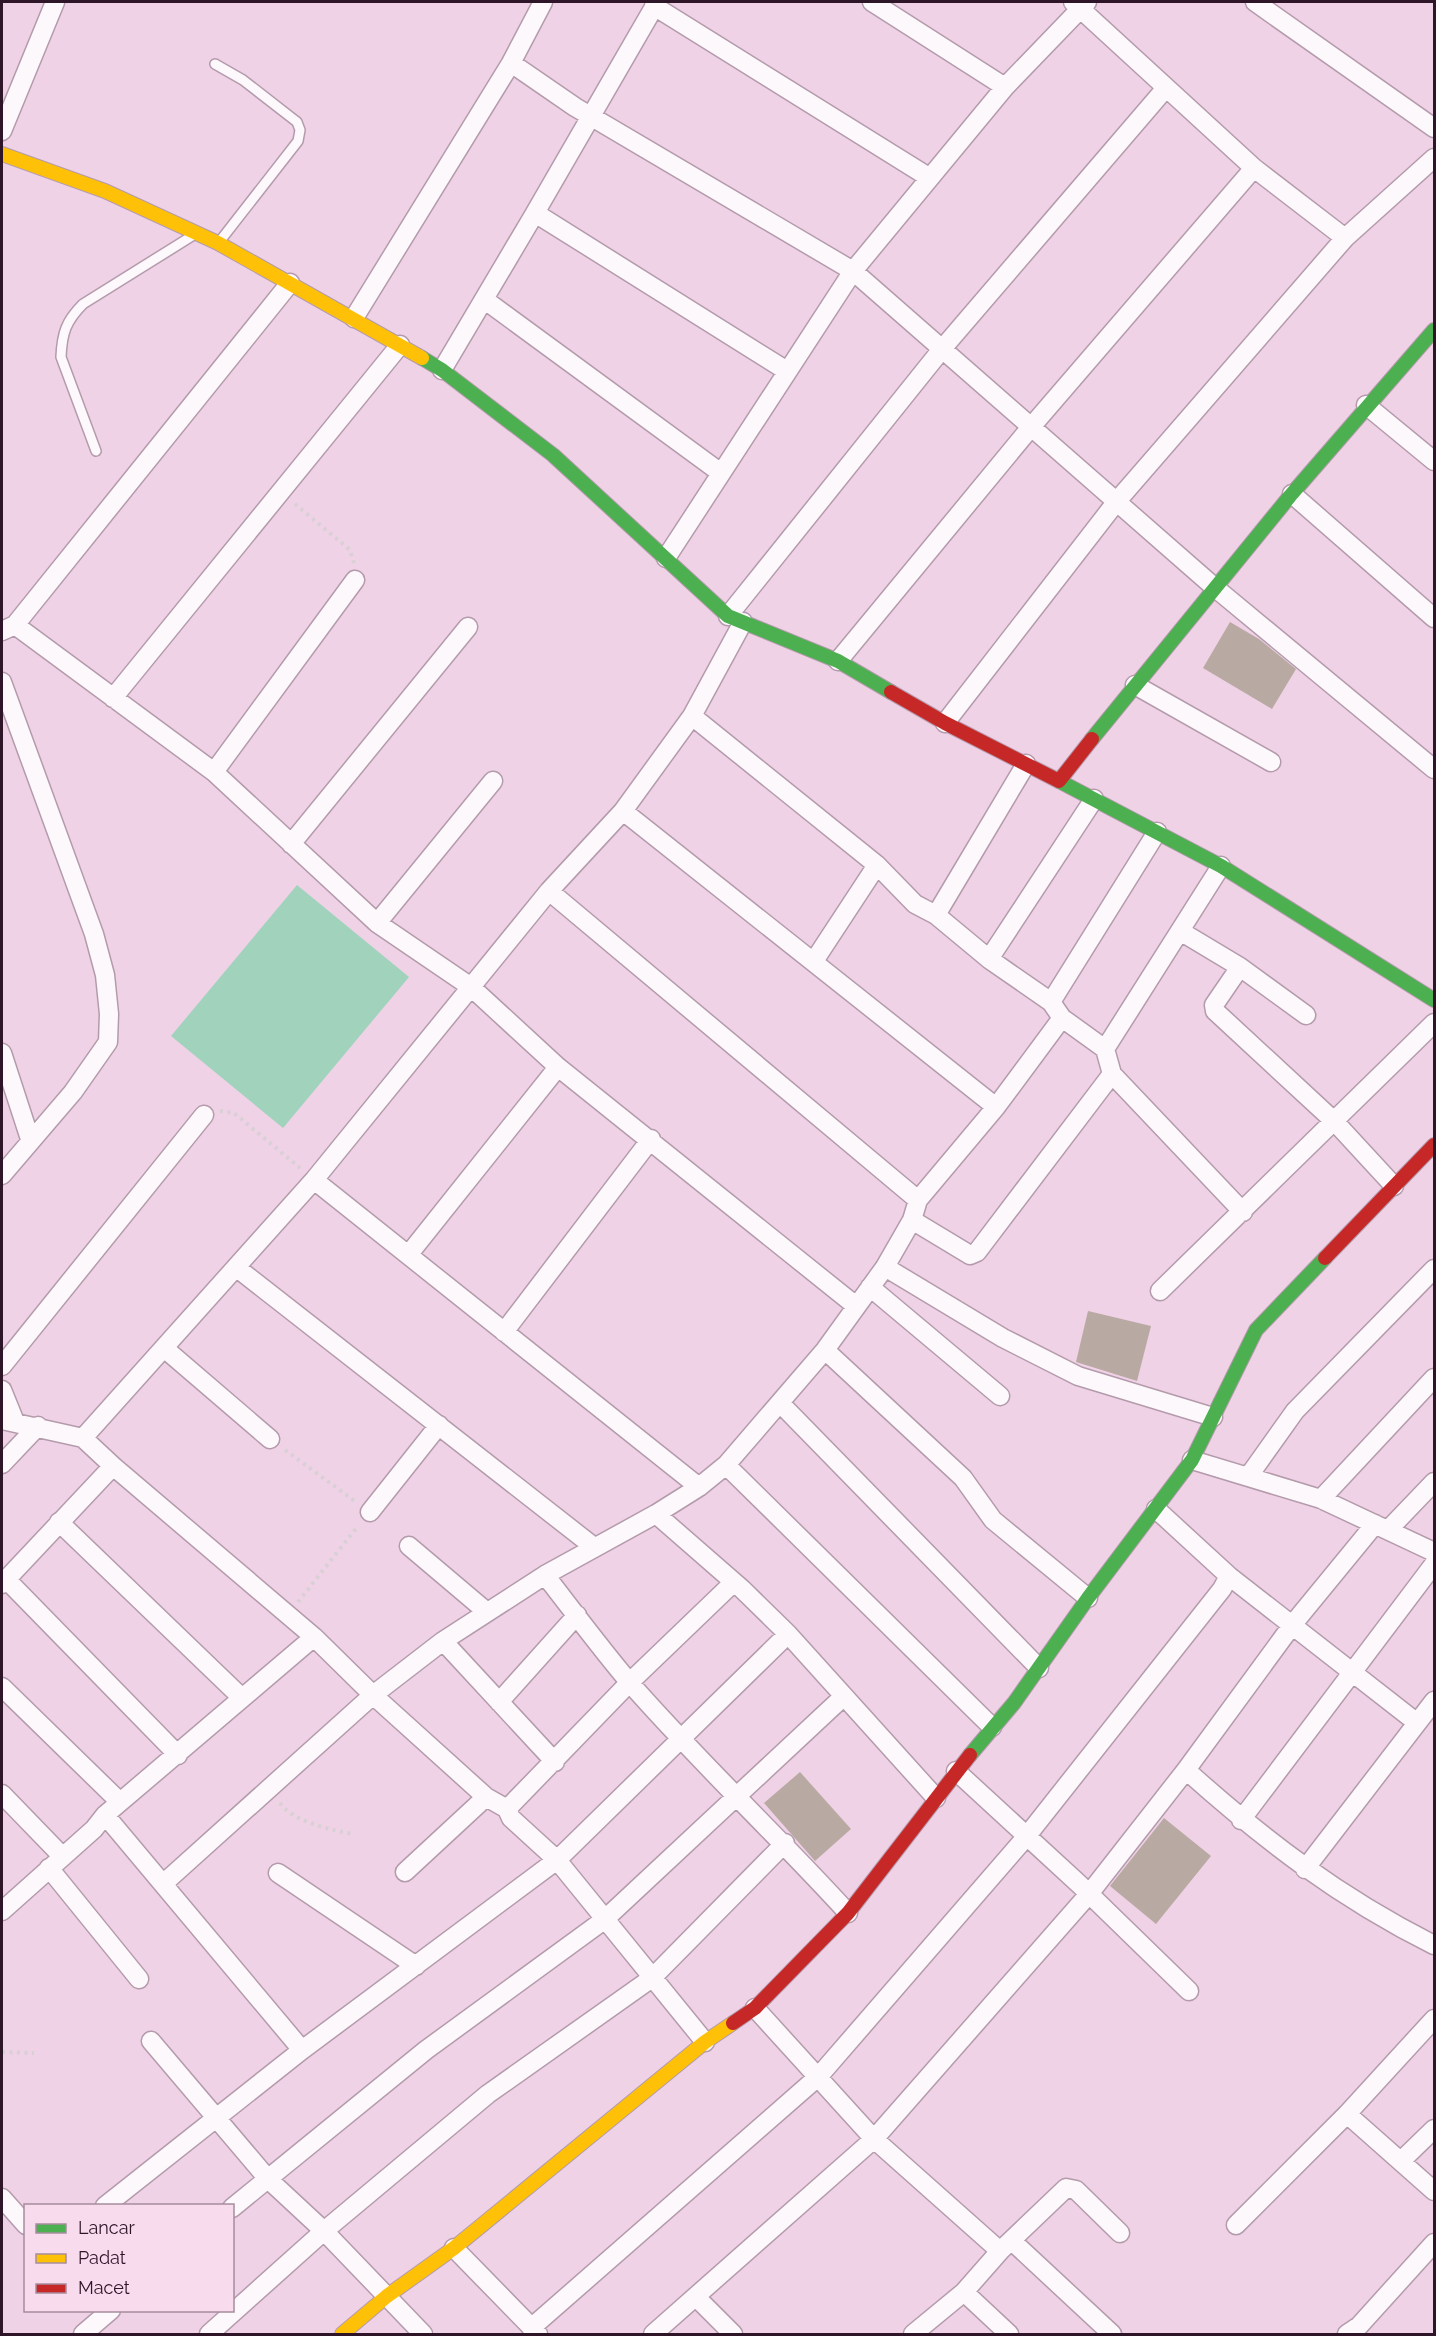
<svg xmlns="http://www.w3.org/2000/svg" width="1436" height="2336" viewBox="0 0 1436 2336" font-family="Raleway,sans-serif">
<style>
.grass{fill:#a0d2bc}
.building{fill:#b9a9a3}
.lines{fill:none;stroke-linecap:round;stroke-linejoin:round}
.lane-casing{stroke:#b49bac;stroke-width:12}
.street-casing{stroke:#b49bac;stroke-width:21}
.fast-casing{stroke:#b49bac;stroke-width:16}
.slow-casing{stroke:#b49bac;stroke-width:16}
.jam-casing{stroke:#b49bac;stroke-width:16}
.path{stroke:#d9d0d6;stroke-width:4;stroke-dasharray:3 4.5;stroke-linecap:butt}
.lane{stroke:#fdf8fb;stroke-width:9}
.street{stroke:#fdf8fb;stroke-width:18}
.fast{stroke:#4caf50;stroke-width:14}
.slow{stroke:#ffc107;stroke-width:14}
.jam{stroke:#c62828;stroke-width:14}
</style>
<rect width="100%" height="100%" fill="#efd2e6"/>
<path class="grass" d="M297,885L409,977L283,1128L171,1036Z"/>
<path class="building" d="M1230,622L1259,639L1296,669L1272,709L1203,668Z
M1088,1311L1151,1326L1137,1381L1076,1362Z
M800,1772L851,1829L815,1861L764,1803Z
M1164,1818L1211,1856L1156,1924L1110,1886Z"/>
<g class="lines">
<g class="lane-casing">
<path id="lane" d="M215,64L243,80L297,122L300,130L298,141L220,241
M96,451L61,357C62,333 66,321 83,304L192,236"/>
</g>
<g class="street-casing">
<path id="street" d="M657,2L535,213L787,371
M872,2L1005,87
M1073,2L1254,168L1345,238
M1255,2L1434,128
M654,6L930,178
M511,63L575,107L853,271L1213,586L1434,769
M2,131L55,2
M485,300L721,473
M354,318L511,63L543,2
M442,370L535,213
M1366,405L1434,461
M1292,494L1434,618
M666,558L853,271L1005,87L1087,2
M728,616L942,349L1165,89
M15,625L214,772L377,923L471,987L558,1067L856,1306
M2,631L15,625L290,283
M838,661L1031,427L1254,168
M2,682L94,934L105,975L109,1014L108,1042L73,1092L2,1175
M1135,685L1271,762
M113,698L400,345
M692,716L877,865L915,904L936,915L989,959L1051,1002L1062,1018L1105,1049L1112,1074L977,1252L970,1255L912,1220
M945,723L1117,501L1345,238L1434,158
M214,772L355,580
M623,811L996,1107
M291,844L468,627
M549,891L918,1200
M936,915L1026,764
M377,923L493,781
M1180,931L1240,967L1214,1005L1215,1011L1335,1122L1394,1186
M989,959L1094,799
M814,961L877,865
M1240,967L1306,1015
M1051,1002L1157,832
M1105,1049L1221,866
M2,1053L30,1139
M1112,1074L1243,1212
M314,1180L699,1487
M409,1254L558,1067
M885,1267L1003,1338L1078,1376L1213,1417
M237,1268L594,1547
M870,1287L1000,1396
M1160,1291L1434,1023
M504,1332L651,1139
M164,1348L270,1439
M825,1350L963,1478L993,1520L1088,1598
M2,1366L204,1115
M2,1390L15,1422
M780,1403L1039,1668
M2,1420L83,1438L113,1466L314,1637L373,1695L486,1797L507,1809L511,1818L557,1860L705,2042
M83,1438L314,1180L549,891L623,811L692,716L743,622
M1192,1460L1321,1499L1434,1552
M2,1464L38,1426
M726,1465L992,1727
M1248,1477L1295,1411L1434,1269
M1321,1499L1434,1378
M1156,1509L1229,1576L1416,1722
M370,1512L439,1425
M656,1514L742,1589L788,1634L936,1798
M59,1522L241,1697
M1375,1524L1293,1624L1186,1770C1264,1840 1340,1898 1434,1945
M1388,1530L1434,1482
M409,1546L487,1612
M545,1575C573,1611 601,1649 630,1683C700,1763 777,1835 848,1913
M6,1579L178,1755
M2,1584L113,1466
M443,1641L555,1762
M2,1687L120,1802
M499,1702L577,1615
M956,1771L1079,1884L1189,1991
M2,1794L62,1856
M507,1809L630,1682L733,1583
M105,1815L302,2050
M1241,1820L1434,1564
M49,1868L139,1979
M1305,1869L1434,1701
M405,1872L486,1797
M278,1873L416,1966
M164,1883L373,1695L443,1641L545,1575L656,1514L699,1487L726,1465L825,1350L885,1267L912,1220L918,1200L996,1107L1062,1018
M2,1911L94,1829L105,1815L314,1637
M755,2008L874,2139L1000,2251
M151,2041L268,2179L324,2231L423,2334
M1347,2114L1434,2019
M1402,2160L1434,2129
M2,2198L26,2225
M105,2206L302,2050L557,1860L788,1634
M232,2208L426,2050L604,1920L843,1697
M1236,2225L1347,2114L1434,2191
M1012,2241L1112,2334
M454,2248L538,2334
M964,2292L1009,2334
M696,2297L733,2334
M531,2328L819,2076L1026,1837L1222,1589L1229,1576
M83,2334L111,2310
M209,2334L324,2231L488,2094L652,1978L785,1843
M653,2334L874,2139L1089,1894L1186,1770
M913,2334L964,2292L1000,2251L1066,2188L1076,2190L1120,2233
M1347,2334L1359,2326L1434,2243"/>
</g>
<g class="fast-casing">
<path id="fast" d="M422,358L442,370L553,455L728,616L838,661L891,692
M1092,739L1290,496L1434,330
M1059,781L1221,866L1434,1000
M970,1755L1014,1703L1088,1598L1192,1460L1256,1330L1325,1258"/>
</g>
<g class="slow-casing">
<path id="slow" d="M2,154L105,191L218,243L422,358
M342,2334L387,2296L454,2248L705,2042L733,2023"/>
</g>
<g class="jam-casing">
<path id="jam" d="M891,692L945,723L1059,781L1092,739
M1325,1258L1434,1145
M733,2023L755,2008L848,1913L970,1755"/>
</g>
<path class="path" d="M295,504L350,550L354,563
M220,1111L234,1113L300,1168
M285,1450L356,1502
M298,1602L358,1526
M280,1803C293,1822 332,1830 353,1834
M2,2052L34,2053"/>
<use href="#lane" class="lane"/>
<use href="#street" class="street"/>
<use href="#fast" class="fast"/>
<use href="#slow" class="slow"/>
<use href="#jam" class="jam"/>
</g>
<rect width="1436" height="2336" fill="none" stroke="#2e1527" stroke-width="6"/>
<rect x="24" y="2204" width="210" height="108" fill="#f8dcee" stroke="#a78c9e" stroke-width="1.5"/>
<rect x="36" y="2224" width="30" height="9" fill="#4caf50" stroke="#a78c9e" stroke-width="1.5"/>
<text x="78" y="2234" font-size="18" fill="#2e1527">Lancar</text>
<rect x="36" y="2254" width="30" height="9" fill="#ffc107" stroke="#a78c9e" stroke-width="1.5"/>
<text x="78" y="2264" font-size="18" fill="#2e1527">Padat</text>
<rect x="36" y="2284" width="30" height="9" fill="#c62828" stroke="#a78c9e" stroke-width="1.5"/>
<text x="78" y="2294" font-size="18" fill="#2e1527">Macet</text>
</svg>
